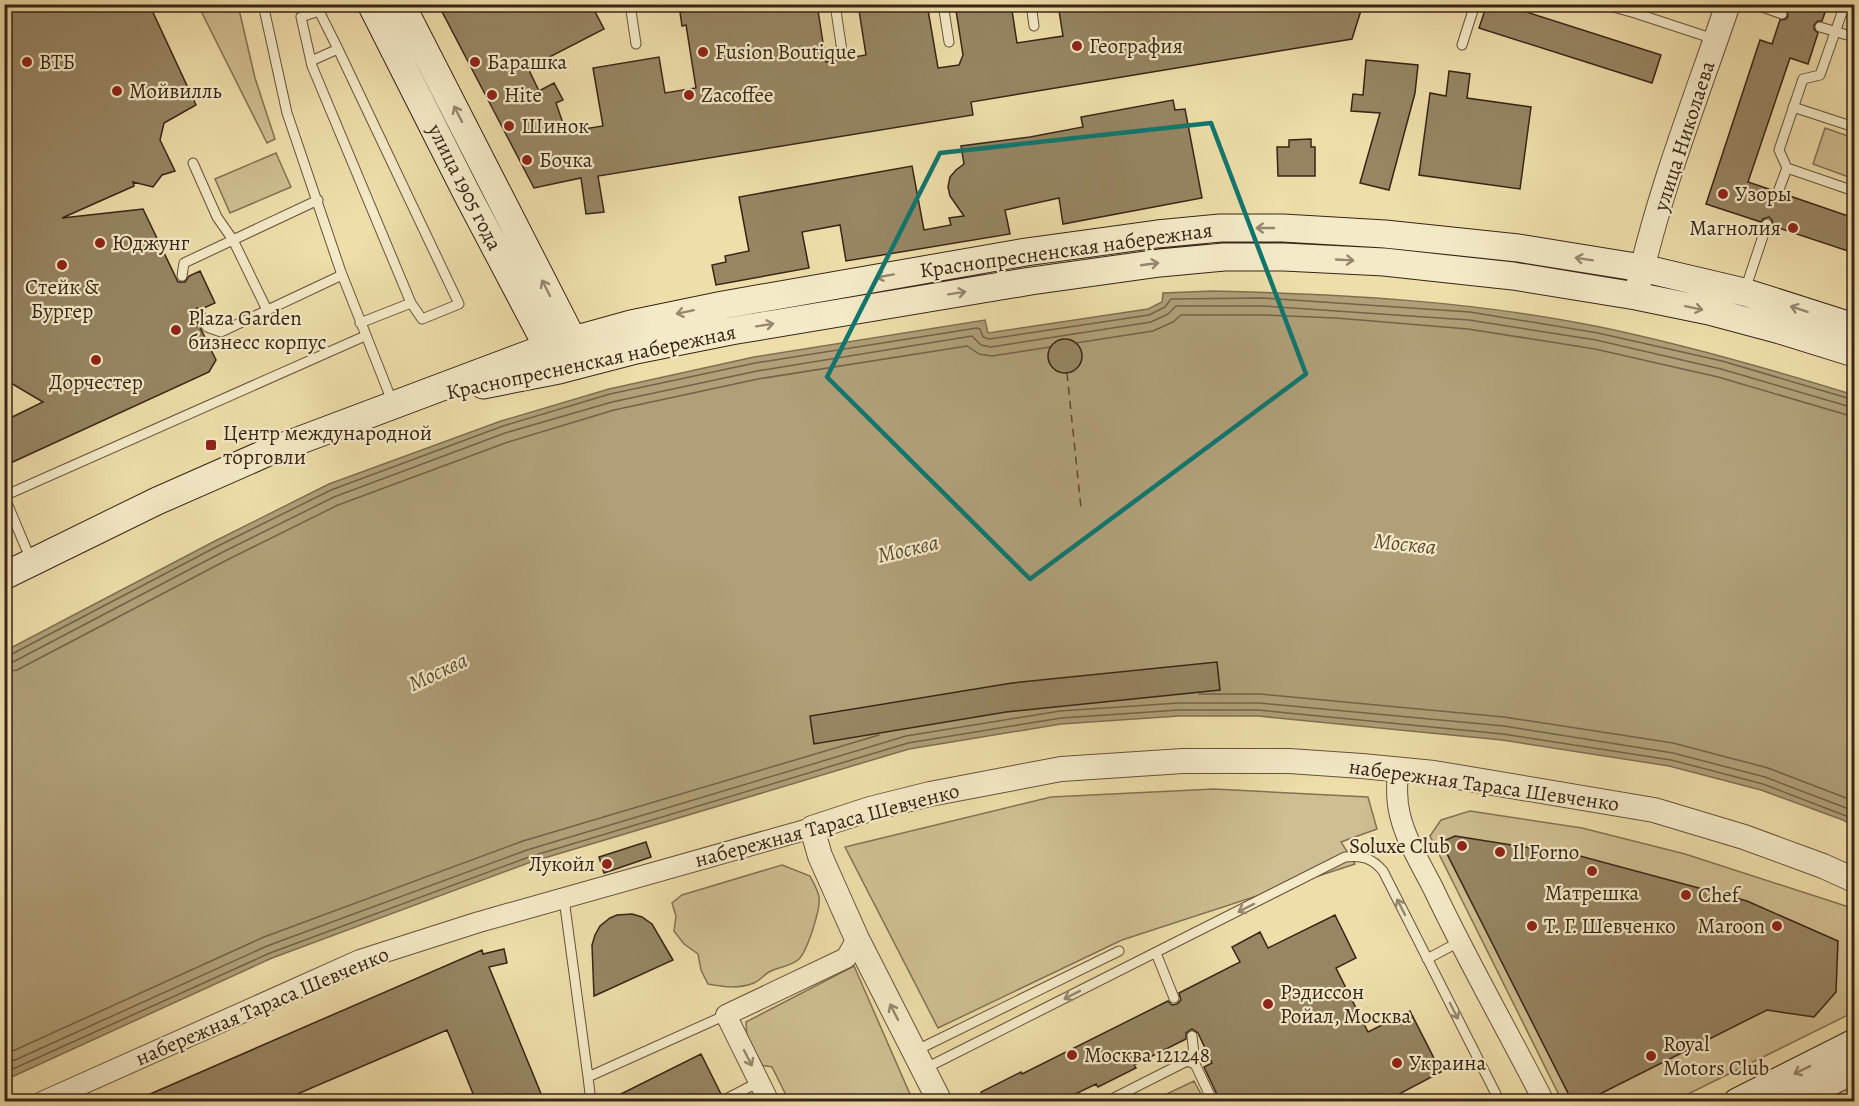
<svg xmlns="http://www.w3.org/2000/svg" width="1859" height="1106" viewBox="0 0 1859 1106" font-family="Alegreya,serif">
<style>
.green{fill:#cfbe91;stroke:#847154;stroke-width:1.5}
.water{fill:#b09f78;stroke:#806e51;stroke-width:1.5}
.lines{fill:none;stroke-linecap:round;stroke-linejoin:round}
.shore{stroke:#746247;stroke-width:1.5}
.ferry{stroke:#5c4933;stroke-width:1.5;stroke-dasharray:8 6;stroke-linecap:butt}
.building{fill:#978563;stroke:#382416;stroke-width:1.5}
.service-casing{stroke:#66523b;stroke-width:11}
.minor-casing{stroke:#66523b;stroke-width:22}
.tertiary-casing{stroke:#66523b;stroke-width:26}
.secondary-casing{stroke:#382416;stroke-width:29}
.service{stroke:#f4eac8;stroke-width:9}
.minor{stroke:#f4eac8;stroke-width:20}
.tertiary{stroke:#f4eac8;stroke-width:24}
.secondary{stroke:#f4eac8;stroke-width:27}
.oneway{stroke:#96876f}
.marked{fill:none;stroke:#0f766e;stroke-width:4.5;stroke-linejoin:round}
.poi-dot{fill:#8f2418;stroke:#f4eac8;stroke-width:2}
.labels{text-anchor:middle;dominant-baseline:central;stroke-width:4.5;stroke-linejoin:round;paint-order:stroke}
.poi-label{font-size:21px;fill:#382416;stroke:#f4eac8;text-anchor:start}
.street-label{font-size:21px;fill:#382416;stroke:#f4eac8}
.water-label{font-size:22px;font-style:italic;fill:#5c4933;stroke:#f4eac8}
</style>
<rect width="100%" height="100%" fill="#eedeaa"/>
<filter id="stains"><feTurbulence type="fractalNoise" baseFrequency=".00333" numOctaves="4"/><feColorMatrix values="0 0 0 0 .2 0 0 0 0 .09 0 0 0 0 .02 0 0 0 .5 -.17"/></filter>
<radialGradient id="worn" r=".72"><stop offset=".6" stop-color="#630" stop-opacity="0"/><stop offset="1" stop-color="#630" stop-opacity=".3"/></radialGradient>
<path class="green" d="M198,5H238L255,78L275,139L267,143Z
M1825,128L1854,138V179L1813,164Z
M276,153L291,187L230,213L215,179Z
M1214,789L1368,797L1377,829L1341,842L1355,864L1122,940L938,1028L845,847L1051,797Z
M1470,811L1582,828L1685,854L1852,908L1854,909V1012L1674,1101H1562L1430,836L1441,820Z
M782,865L810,876C813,882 818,890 819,897C821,909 807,951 799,959C792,966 778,967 769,972C764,975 760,980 754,983C739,989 724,987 708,984L701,970L698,954L684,944L674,931L676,916L672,903L682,895Z
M854,966L913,1101H789L772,1067L760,1065L747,1040L746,1022Z
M1194,1081L1202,1096L1191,1101L1190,1099L1186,1101H1152Z"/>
<path class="water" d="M1212,291C1342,294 1473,301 1600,327C1686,345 1770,369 1854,395V826L1843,820L1761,790L1669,766L1502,740L1258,716H1179L1061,724L909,749L531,862L272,958L5,1080V651L215,541L329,484L501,421L609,389L754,357L985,320L988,333L1148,309L1162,302L1163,293Z"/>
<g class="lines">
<path class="shore" d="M4,656L10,655L218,546L331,490L503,426L610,394L755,363L977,328L980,329L983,337L989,339L1149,315L1165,307L1171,299L1263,298L1470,312L1598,333L1722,361L1854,400
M4,663L13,662L221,553L334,497L505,433L612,402L757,371L972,336L981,345L991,347L1151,322L1168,314L1176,306H1263L1469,320L1596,340L1721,369L1854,408
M4,672L17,670L225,561L338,505L508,442L614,410L758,379L967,346L979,354L992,356L1153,331L1173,322L1181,315H1263L1336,318L1468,329L1595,349L1718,377L1854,417
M1199,694H1260L1504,717L1673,743L1768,768L1854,801
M4,1055L264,937L523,841L879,735
M4,1065L267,946L527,850L906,736L1060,711L1179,703H1259L1504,726L1673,753L1765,777L1854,811
M4,1073L270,953L529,857L908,743L1061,718L1179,710H1258L1503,734L1671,760L1763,784L1854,819"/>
<path class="ferry" d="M1067,373L1081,508"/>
</g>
<path class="building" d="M4,4H149L196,105L164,123L160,140L175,171L162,175L153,187L133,182L134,186L62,218L143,209L178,282H185L189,276L200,271L215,303L204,308H197L193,313L216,360L209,372L4,466V421L43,402L4,379Z
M438,4H591L604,29L528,68L539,91L554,83L563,100L556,103L566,132L603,126L593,68L659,57L665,93L696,88L686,25L682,26L680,12H683L682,4H817L826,62L866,55L858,4H927L938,68L959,65L963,55L955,4H1011L1017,43L1063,36L1058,4H1363L1352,39L971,102L973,115L598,176L604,212L586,214L581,178L534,188Z
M1487,4H1501L1661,55L1652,83L1479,28Z
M1786,4H1828L1822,21H1818L1814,25V29L1818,33L1808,64L1790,58L1748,182L1772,190V196L1776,198H1782L1784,194L1854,218V253L1773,226L1772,220L1769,217L1763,219L1761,222L1706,204L1760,40L1772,44L1780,20L1786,19L1788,16L1787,10L1784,8Z
M1366,60L1418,65L1415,93L1389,190L1360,183L1380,113L1351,111L1353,94L1363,95Z
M1449,71L1470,74L1467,98L1531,107L1520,189L1419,175L1430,93L1446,96Z
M1173,100L1175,110L1185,109L1202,198L1063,224L1059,198L1005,210L1010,234L846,261L840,225L802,232L809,268L716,285L712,265L726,262L725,256L749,251L739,197L912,166L924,230L951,225L949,218L964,216L950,196L948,187L950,177L956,170L964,164L961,146L1030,137L1083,127L1081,117Z
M1311,139V147H1315V176H1278L1277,147H1289V140Z
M1048 356a17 17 0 1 1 34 0a17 17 0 1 1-34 0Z
M1217,662L1220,690L1006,712L814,744L810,716L1012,683Z
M1455,836L1580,856L1747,901L1838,941L1836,992L1814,1017L1767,1010L1586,1101H1572L1441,842Z
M646,842L651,857L604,873L599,857Z
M632,914L642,917L652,924L673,960L594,996L592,945L595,935L600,926L610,918L617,915Z
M1335,915L1356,958L1336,968L1368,1032L1410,1011L1441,1072L1399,1094L1403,1101H1220L1204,1067L1212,1063L1198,1033L1192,1029L1186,1033V1039L1134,1065L1136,1068L1098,1087L1096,1084L1061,1101H985L981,1092L1021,1072L1022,1074L1168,1001L1172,1005L1177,1004L1181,1000L1179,993L1240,962L1232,947L1260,932L1268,948Z
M504,949L507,963L489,967L544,1101H476L447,1030L281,1101H134L482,950L483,954Z
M701,1054L721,1094L718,1097V1101H688L685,1097L676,1101H607Z"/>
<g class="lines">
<g class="service-casing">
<path id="service" d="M263,4L287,113L341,272L392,401
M630,4L636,44
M835,4L842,51
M943,4L949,42
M1031,4L1034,26
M1602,4L1635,13
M1637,4L1635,13L1714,39
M1754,4L1782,14
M319,11L338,49L459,304L422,319L411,303L312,66L301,17Z
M1820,27L1854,37
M1462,45L1475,4
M311,61L338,49
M1793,107L1854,127
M193,163L217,217L233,240L267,310
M1787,168L1854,191
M1778,192L1787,168L1779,150L1803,79L1820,75L1845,4
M182,276L184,263L318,200
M1745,290L1767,224
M200,314L207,327L221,332L342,275
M360,323L411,303
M4,496L365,336
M4,496L31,560
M564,899L588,1077
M1156,953L1174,998
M1427,959L1459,942
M1192,1036L1195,1064
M915,1051L1119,951
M924,1069L1345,857C1362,855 1372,858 1383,871L1500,1102
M724,1100L759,1082
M591,1102L588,1077L726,1015
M1106,1102L1187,1061L1195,1064L1213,1102"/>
</g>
<g class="minor-casing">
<path id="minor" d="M1398,769C1397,785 1396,800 1400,815C1406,841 1422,866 1434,890C1468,962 1508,1031 1544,1102
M42,1102L360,960L479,922L812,828
M769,1102L726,1015L846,958L857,939"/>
</g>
<g class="tertiary-casing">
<path id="tertiary" d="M1636,296C1657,196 1695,101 1728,4
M940,1102L857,939L820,856L812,828L870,809L930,794L1061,769L1183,761H1289L1362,766L1434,773L1654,810L1744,837L1823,866L1854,880"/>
</g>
<g class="secondary-casing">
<path id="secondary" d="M371,4L466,192L556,363
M401,4L580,354
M483,385L559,370L636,350L731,331L1031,281L1160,263L1224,257H1284L1384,262L1513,276L1636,296L1709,311L1780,330L1854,353
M4,576L157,501L266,453L548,347L631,324L723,305L1026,252L1157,234L1220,228H1283L1385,234L1518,248L1642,268L1744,292L1854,327
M1737,1102L1854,1043
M1790,1102L1854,1070"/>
</g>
<use href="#service" class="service"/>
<use href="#minor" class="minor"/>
<use href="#tertiary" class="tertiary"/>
<use href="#secondary" class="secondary"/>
</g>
<defs><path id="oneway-shaft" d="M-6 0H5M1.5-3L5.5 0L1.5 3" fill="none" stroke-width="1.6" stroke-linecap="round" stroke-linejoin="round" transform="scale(1.5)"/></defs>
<g class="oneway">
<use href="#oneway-shaft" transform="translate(458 114) rotate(-117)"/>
<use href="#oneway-shaft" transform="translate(1265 228) rotate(180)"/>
<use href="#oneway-shaft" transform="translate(1584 259) rotate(-171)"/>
<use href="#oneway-shaft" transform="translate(1345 260) rotate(3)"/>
<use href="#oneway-shaft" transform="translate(1150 264) rotate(-8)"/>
<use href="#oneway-shaft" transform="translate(885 276) rotate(170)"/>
<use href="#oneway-shaft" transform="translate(546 288) rotate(-117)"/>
<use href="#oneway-shaft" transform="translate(957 293) rotate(-9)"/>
<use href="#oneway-shaft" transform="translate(1694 308) rotate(12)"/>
<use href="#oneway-shaft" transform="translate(1799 309) rotate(-162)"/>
<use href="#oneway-shaft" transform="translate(685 312) rotate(168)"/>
<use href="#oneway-shaft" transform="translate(765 325) rotate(-9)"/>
<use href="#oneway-shaft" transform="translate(1401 907) rotate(-117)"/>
<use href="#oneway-shaft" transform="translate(1246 908) rotate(153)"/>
<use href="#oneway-shaft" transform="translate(1072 995) rotate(153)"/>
<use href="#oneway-shaft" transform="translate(1454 1011) rotate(63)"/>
<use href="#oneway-shaft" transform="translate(894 1012) rotate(-117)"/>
<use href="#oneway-shaft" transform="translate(748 1058) rotate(63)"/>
<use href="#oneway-shaft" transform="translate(1802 1070) rotate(154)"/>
</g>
<path class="marked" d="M1211,123L1306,374L1030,579L827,377L940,153Z"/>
<g class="poi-dot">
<circle cx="1077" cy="46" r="6"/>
<circle cx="703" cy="52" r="6"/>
<circle cx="27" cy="62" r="6"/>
<circle cx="475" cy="62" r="6"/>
<circle cx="117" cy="91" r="6"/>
<circle cx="492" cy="95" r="6"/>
<circle cx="689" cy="95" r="6"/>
<circle cx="509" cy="126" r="6"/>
<circle cx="527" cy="160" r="6"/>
<circle cx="1723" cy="194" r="6"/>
<circle cx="1793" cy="228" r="6"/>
<circle cx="100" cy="243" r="6"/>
<circle cx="62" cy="265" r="6"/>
<circle cx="176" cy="330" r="6"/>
<circle cx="96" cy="360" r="6"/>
<rect x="205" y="439" width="12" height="12" rx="3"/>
<circle cx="1462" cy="846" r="6"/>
<circle cx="1500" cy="852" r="6"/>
<circle cx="607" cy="864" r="6"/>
<circle cx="1592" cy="871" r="6"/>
<circle cx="1686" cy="895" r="6"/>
<circle cx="1532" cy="926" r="6"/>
<circle cx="1777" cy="926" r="6"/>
<circle cx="1268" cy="1004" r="6"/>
<circle cx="1072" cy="1055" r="6"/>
<circle cx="1651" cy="1056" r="6"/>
<circle cx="1397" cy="1063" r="6"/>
</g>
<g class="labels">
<g class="poi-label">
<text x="1089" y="46">География</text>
<text x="715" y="52">Fusion Boutique</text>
<text x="39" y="62">ВТБ</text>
<text x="487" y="62">Барашка</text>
<text x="129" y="91">Мойвилль</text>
<text x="504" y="95">Hite</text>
<text x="701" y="95">Zacoffee</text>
<text x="521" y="126">Шинок</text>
<text x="539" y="160">Бочка</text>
<text x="1735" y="194">Узоры</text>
<text x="1781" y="228" text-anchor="end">Магнолия</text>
<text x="112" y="243">Юджунг</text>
<text x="62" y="287" text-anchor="middle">Стейк &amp;<tspan x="62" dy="24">Бургер</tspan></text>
<text x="188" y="318">Plaza Garden<tspan x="188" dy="24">бизнесс корпус</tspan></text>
<text x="96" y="382" text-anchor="middle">Дорчестер</text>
<text x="223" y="433">Центр международной<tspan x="223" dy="24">торговли</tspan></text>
<text x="1450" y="846" text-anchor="end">Soluxe Club</text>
<text x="1512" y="852">Il Forno</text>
<text x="595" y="864" text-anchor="end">Лукойл</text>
<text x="1592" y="893" text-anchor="middle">Матрешка</text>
<text x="1698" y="895">Chef</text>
<text x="1544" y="926">Т. Г. Шевченко</text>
<text x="1765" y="926" text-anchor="end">Maroon</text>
<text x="1280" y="992">Рэдиссон<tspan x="1280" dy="24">Ройал, Москва</tspan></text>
<text x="1663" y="1044">Royal<tspan x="1663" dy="24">Motors Club</tspan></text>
<text x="1084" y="1055">Москва 121248</text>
<text x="1409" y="1063">Украина</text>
</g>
<g class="street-label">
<text transform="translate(1684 136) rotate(-72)">улица Николаева</text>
<text transform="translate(465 187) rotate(63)">улица 1905 года</text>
<text transform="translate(1066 250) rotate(-8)">Краснопресненская набережная</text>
<text transform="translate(591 362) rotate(-12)">Краснопресненская набережная</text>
<text transform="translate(1484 785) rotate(8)">набережная Тараса Шевченко</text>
<text transform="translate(827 825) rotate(-15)">набережная Тараса Шевченко</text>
<text transform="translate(262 1006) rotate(-23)">набережная Тараса Шевченко</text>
</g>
<g class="water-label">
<text transform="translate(1405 544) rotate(6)">Москва</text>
<text transform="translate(908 549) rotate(-13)">Москва</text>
<text transform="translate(438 672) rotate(-25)">Москва</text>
</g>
</g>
<rect width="1859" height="1106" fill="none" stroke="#eedeaa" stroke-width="24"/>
<rect x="6" y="6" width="1847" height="1094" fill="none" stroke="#382416" stroke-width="3"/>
<rect x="12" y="12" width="1835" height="1082" fill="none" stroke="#382416" stroke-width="1.5"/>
<rect width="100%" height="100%" filter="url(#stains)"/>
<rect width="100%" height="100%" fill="url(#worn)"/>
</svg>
